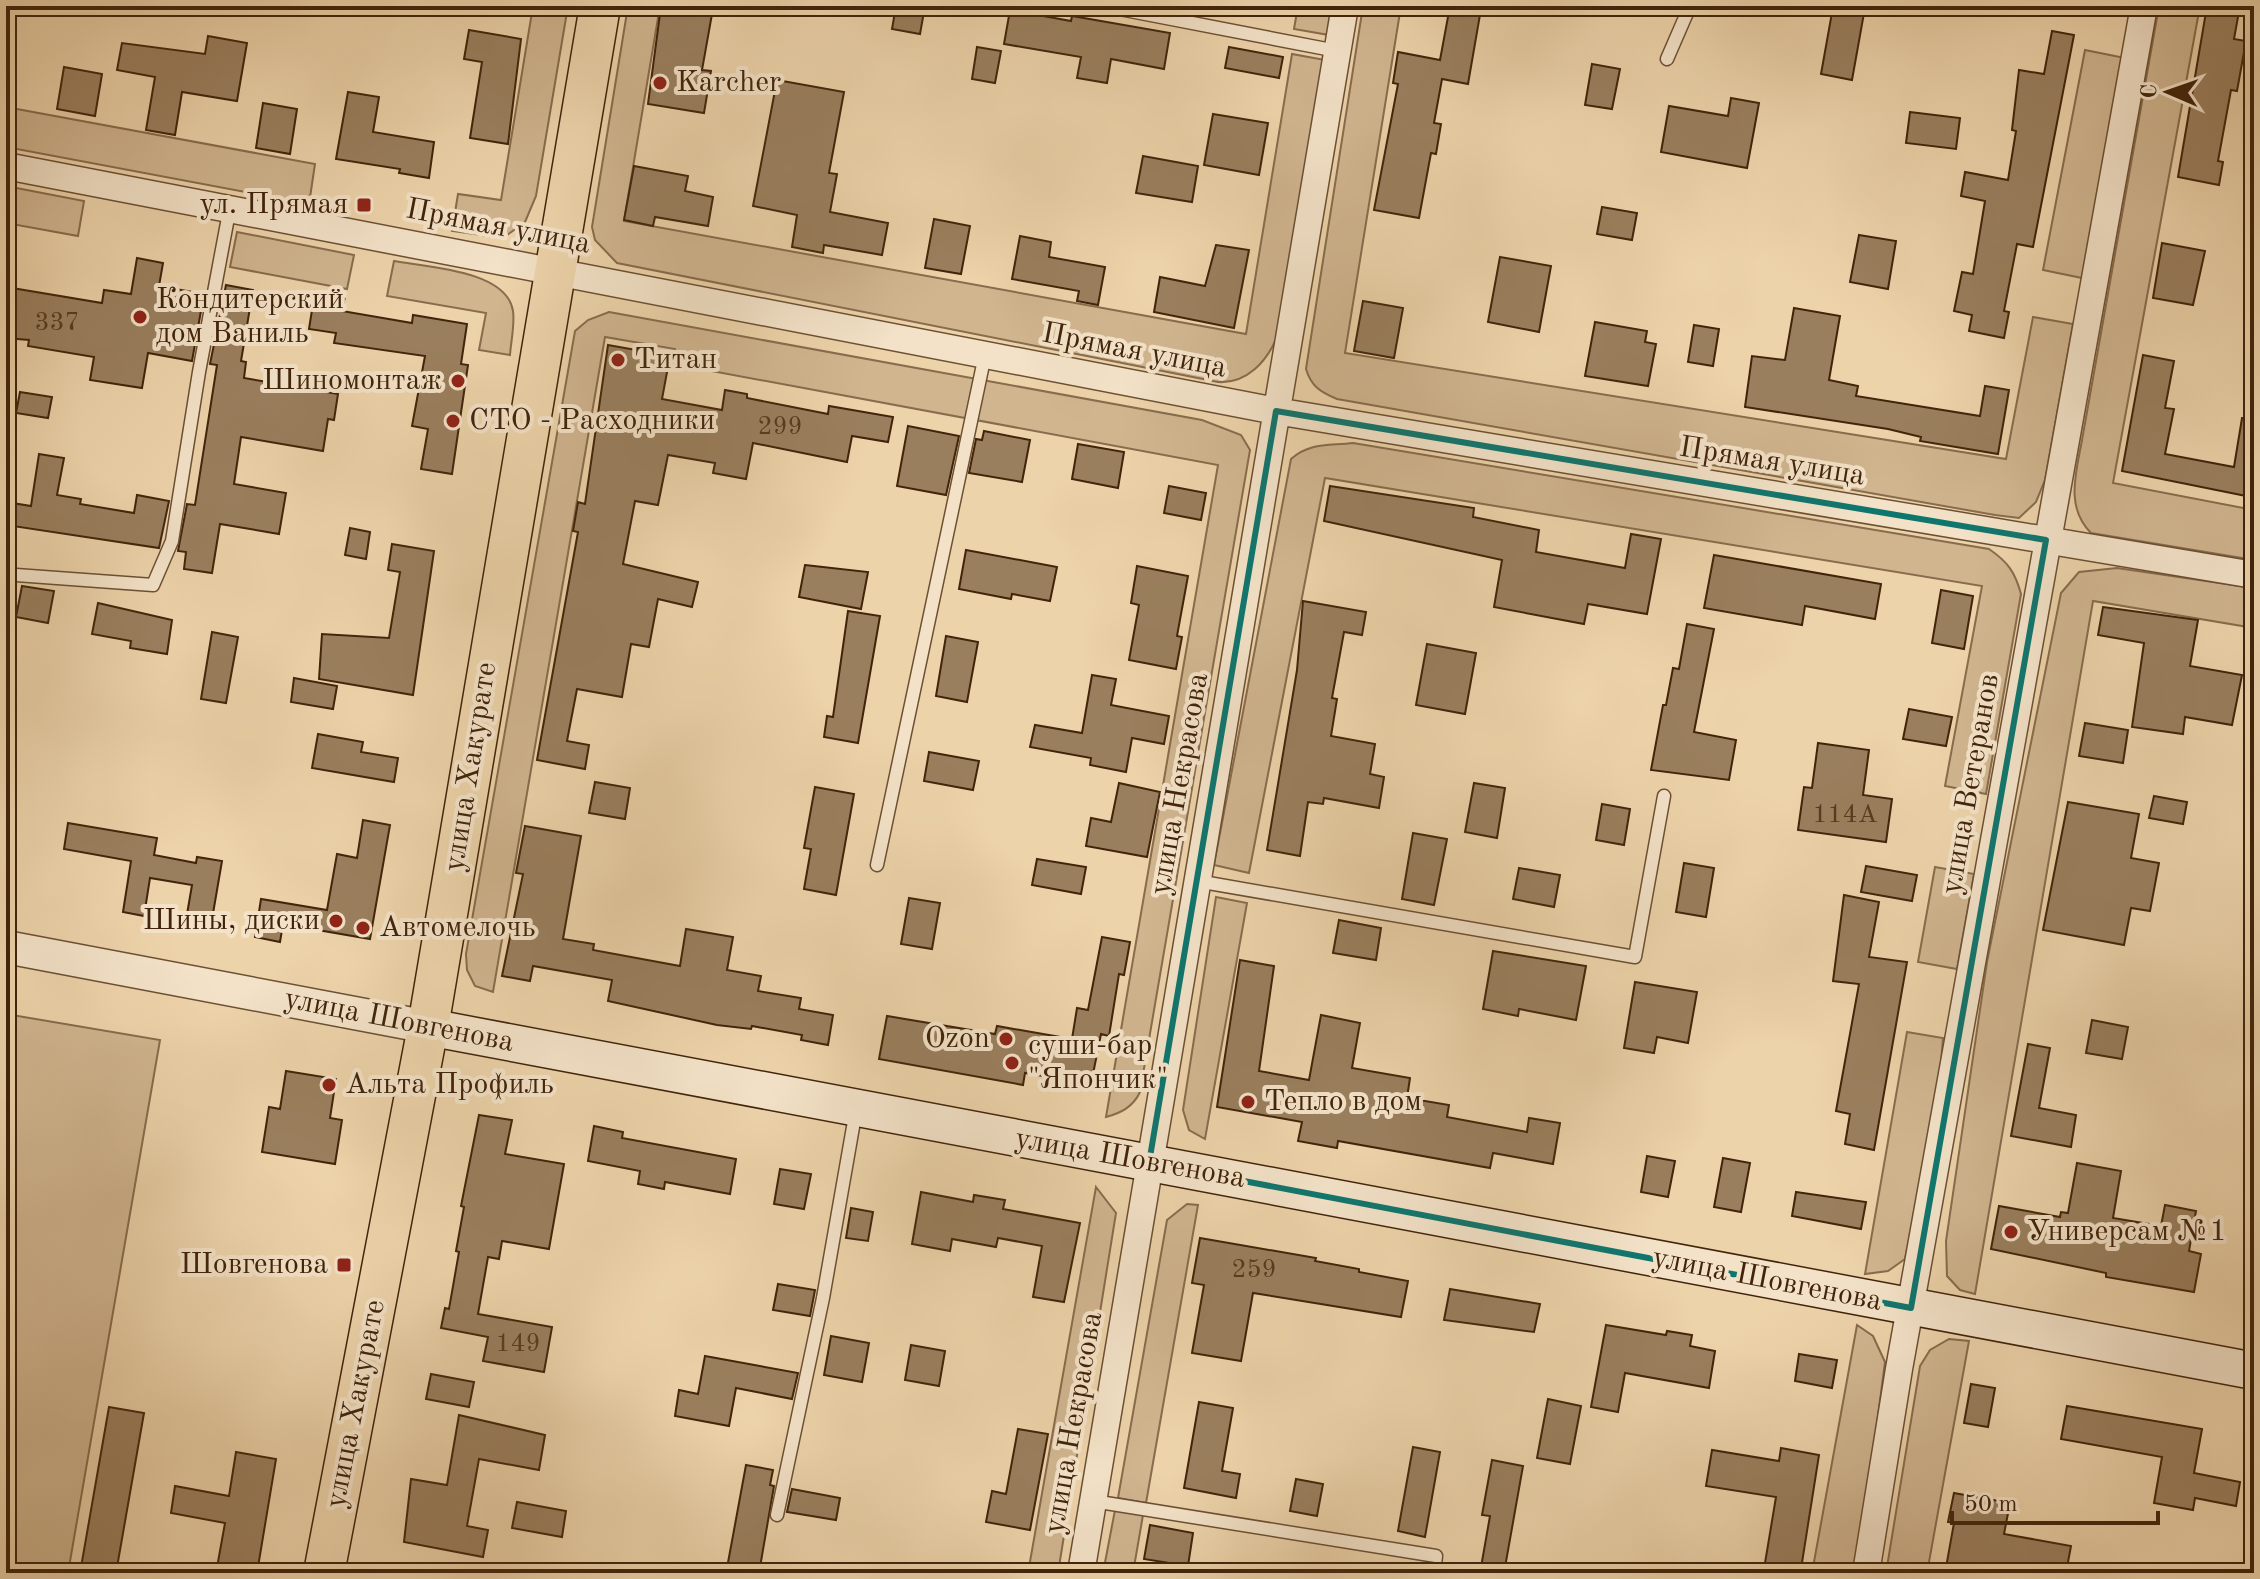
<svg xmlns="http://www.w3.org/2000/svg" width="2260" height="1579" viewBox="0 0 2260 1579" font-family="'Old Standard TT',serif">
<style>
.green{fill:#d0b58f;stroke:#886c4d;stroke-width:2}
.building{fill:#9a7f5e;stroke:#41240b;stroke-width:2}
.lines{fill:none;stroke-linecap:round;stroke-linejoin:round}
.service-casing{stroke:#6c5033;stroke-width:15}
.minor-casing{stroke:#6c5033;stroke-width:29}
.tertiary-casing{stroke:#6c5033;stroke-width:35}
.secondary-casing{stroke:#41240b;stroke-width:39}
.primary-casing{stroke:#41240b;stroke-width:43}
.service{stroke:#f3e2c8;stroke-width:12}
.minor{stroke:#f3e2c8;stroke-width:26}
.tertiary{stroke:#f3e2c8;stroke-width:32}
.secondary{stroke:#f3e2c8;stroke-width:36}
.primary{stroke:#edd3aa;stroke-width:40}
.marked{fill:none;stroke:#0f766e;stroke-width:6;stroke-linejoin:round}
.poi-dot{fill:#8f2418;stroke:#f3e2c8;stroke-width:3}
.labels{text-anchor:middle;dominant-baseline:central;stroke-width:8;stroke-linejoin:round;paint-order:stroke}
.number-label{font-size:26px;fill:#573b20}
.poi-label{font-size:30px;fill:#41240b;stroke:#f3e2c8;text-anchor:start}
.street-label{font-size:30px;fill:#41240b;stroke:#f3e2c8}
</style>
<rect width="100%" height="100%" fill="#edd3aa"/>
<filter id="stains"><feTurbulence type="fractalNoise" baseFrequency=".0025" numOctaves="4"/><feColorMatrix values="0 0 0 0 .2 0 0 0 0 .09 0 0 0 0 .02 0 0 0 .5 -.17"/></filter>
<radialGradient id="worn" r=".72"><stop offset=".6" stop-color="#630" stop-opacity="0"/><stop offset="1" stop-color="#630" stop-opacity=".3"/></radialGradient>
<path class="green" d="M533,6H568L536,196L525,222L503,238L452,231L458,194L501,200Z
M628,6H660L624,221L1246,334L1292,54L1325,60L1277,337C1267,361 1247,384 1218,382L617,263L595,240L592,227Z
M1298,6H1333L1329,35L1294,29Z
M1363,6H1401L1345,353L2006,459L2033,317L2073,324L2045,480L2036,502L2019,518L1995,515L1337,399C1320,392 1311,386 1306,369Z
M2159,6H2200L2113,483L2254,510V560L2091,533C2065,507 2076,473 2082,440Z
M2085,50L2125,58L2082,278L2043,270Z
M6,107L315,164L309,204L6,147Z
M6,186L84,201L78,236L6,223Z
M237,232L354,255L347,289L230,267Z
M394,261C426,267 507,270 513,311C515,324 511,341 510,355L479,350L486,313L387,296Z
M609,312L1202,420L1241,435L1250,450L1140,1092C1133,1107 1121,1113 1106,1117L1218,465L674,364L675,349L605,337L493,992L475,986L467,970L466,954L575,331L588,320Z
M1353,443L1989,549C2008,562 2015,572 2021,594L1986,794L1945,786L1982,586L1325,478L1249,873L1214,865L1291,459C1310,442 1329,446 1353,443Z
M2117,568L2254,588V628L2093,601L1975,1294L1960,1290L1947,1276L1946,1241L1987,962L2061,593L2079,572Z
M1935,867L1974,874L1957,969L1918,962Z
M1216,897L1247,903L1205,1139L1189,1130L1183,1110Z
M6,1014L160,1040L68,1573H6Z
M1907,1032L1943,1038L1938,1100L1905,1259L1888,1271L1865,1274Z
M1096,1187L1116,1213L1058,1573H1028Z
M1187,1204L1198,1205L1146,1503L1118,1498L1167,1220Z
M1857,1325L1873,1336L1885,1362L1859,1563L1856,1573H1812Z
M1949,1339L1969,1341L1927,1573H1886L1920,1366L1930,1350Z
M1115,1510L1143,1515L1133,1573H1103Z"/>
<path class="building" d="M661,6L712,14L702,70L711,71L704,113L648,104Z
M896,6H925L920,34L892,29Z
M1450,6L1481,9L1468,84L1442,79L1434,123L1441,124L1436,154L1431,153L1419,218L1374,210L1398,84L1393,83L1398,52L1440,60Z
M2207,6H2240L2234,39L2246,41L2237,91L2231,90L2218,161L2223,162L2219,185L2178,177Z
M1833,7L1864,13L1852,80L1821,74Z
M1010,10L1071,21L1072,16L1170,33L1164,69L1111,59L1107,83L1077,78L1081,57L1004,44Z
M469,30L521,39L508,144L470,138L482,62L464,59Z
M2052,31L2074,35L2033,247L2017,244L2004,311L2009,312L2004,338L1969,331L1972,315L1954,311L1962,272L1973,274L1985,201L1961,196L1965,172L2008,180L2016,131L2012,130L2019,70L2044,74Z
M208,36L247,43L237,101L182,92L175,135L146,130L155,77L117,70L122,43L205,54Z
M977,47L1001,51L995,83L972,79Z
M1229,47L1283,57L1279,78L1225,68Z
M1592,64L1620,69L1612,109L1585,105Z
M64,67L102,74L95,116L57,109Z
M777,80L844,92L829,173L837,174L830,212L888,223L882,255L824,245L823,253L792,247L797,215L753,206Z
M348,92L379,97L373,132L434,142L429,178L399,173L400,169L336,159Z
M1731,98L1759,103L1747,168L1661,152L1669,106L1728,116Z
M263,103L297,109L290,154L256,148Z
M1910,112L1960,118L1956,149L1906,143Z
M1213,114L1268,123L1259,175L1204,165Z
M1143,156L1198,166L1192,202L1136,193Z
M634,166L688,176L685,191L713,197L708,226L655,217L653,226L624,220Z
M1602,207L1637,213L1632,240L1597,234Z
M934,219L970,226L961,274L925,268Z
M1859,235L1896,241L1888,289L1850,282Z
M1020,236L1051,242L1049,257L1105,267L1098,305L1077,301L1079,291L1012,279Z
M2162,243L2205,251L2193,305L2153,298Z
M1216,245L1249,250L1234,328L1154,312L1160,277L1205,286Z
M1500,257L1551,266L1539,332L1488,322Z
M137,258L163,263L159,286L204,294L192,361L148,353L142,388L90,380L94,357L28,346L29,340L6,338V287L102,303L104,290L131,294Z
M226,285L253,290L241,361L246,362L244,378L338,394L334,420L328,419L323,451L241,437L234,484L286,493L279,534L220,524L212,573L184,569L186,552L178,551L187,504L195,505L217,365L210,364Z
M315,291L345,296L342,311L412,323L413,315L467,324L461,364L468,365L452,474L421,469L428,429L412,426L425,356L334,343L336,333L309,329Z
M1363,301L1403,308L1394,358L1354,351Z
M1794,308L1840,316L1829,380L1858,386L1856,396L1980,416L1985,386L2009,390L1998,454L1920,441L1921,437L1888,429L1745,407L1752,356L1785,360Z
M1595,322L1647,331L1645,342L1656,344L1648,386L1585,376Z
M1694,325L1719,329L1713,366L1688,362Z
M608,345L670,356L662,399L722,410L725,390L747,394V398L828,414L829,406L893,417L888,442L852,436L847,462L753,443L746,479L713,473L715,463L668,455L658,505L635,501L623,564L698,582L692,607L658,599L649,647L631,644L622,697L577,689L567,741L589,745L585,769L537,760L578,532L573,531L578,502L585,504Z
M2143,355L2174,361L2165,408L2174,409L2165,454L2234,467L2242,418L2254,419L2251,497L2122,471Z
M20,392L52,397L48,418L16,413Z
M908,426L959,436L946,495L897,486Z
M984,431L1030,440L1022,482L969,473L976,439L982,440Z
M1078,444L1124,452L1118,488L1072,479Z
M39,454L64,458L57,495L81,499L80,504L134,513L137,495L169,501L159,548L6,525V502L31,506Z
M1169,486L1206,493L1201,520L1164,513Z
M1330,486L1474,508L1473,517L1539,530L1536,552L1625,568L1631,534L1661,539L1647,614L1588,604L1584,624L1494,607L1502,560L1324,521Z
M350,528L370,532L366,559L345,555Z
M392,544L434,551L413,695L319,679L322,634L389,638L400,572L388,570Z
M966,550L1057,567L1050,601L1012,594L1011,599L959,589Z
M1714,555L1881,584L1875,619L1805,606L1802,625L1704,608Z
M805,565L868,572L861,609L799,597Z
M1137,566L1188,576L1177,636L1182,637L1176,669L1129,660L1139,605L1131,603Z
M22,586L54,591L48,623L16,617Z
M1941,590L1973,596L1964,649L1932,643Z
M1303,601L1366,612L1362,635L1344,632L1332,698L1337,699L1331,736L1375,744L1370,774L1384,777L1379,808L1324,798L1323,804L1308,802L1300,856L1267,850L1297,670Z
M98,603L172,620L167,654L130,648L131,641L92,634Z
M2103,607L2198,620L2190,666L2242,675L2232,725L2185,717L2183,734L2132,727L2144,643L2098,635Z
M848,611L880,616L858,743L824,737L827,716L833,717Z
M1687,624L1714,629L1694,732L1736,740L1729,780L1651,770L1663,705H1666L1673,668L1679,669Z
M212,632L238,637L226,703L201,699Z
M946,636L978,642L967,702L936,696Z
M1427,644L1476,653L1465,714L1416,705Z
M1092,675L1116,679L1111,705L1169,716L1164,744L1132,738L1126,772L1090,765L1091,758L1030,747L1035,725L1082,733Z
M294,678L337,686L333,709L291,702Z
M1909,709L1952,717L1946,746L1903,739Z
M2085,723L2128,730L2123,763L2079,756Z
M318,734L363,742L361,752L398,758L394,782L312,768Z
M1818,743L1869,750L1863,795L1892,799L1886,842L1798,830L1804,787L1812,788Z
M929,752L979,761L973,790L924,781Z
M595,782L630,788L625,819L589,813Z
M1119,783L1160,792L1147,857L1086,846L1091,818L1111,822Z
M1474,783L1505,788L1497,838L1465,832Z
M815,787L854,794L836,895L804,889L811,849L804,848Z
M2154,796L2187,802L2183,824L2149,818Z
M2068,802L2139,814L2131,858L2159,863L2150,911L2131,908L2124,945L2043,930Z
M1602,804L1630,809L1624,845L1596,840Z
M363,820L390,825L370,939L283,924L280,942L255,937L261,899L327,910L337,854L357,858Z
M68,823L157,838L154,855L196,863L197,857L222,861L210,931L185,926L192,885L150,878L144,916L123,912L131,861L64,849Z
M525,826L581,836L563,939L594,944L593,950L680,966L686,929L733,937L727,970L761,976L758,991L801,998L799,1009L833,1015L828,1045L801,1040L802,1035L752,1026L751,1029L717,1025L608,1001L612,980L533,966L530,981L502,976L523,874L516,873Z
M1413,833L1447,839L1434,905L1402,899Z
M1037,859L1086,867L1081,894L1032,885Z
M1684,863L1714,868L1706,917L1676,912Z
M1866,866L1917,875L1912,901L1861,892Z
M1519,868L1560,875L1554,907L1513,899Z
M1844,895L1879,902L1869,957L1907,962L1874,1150L1845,1144L1850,1114L1836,1111L1859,984L1833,981Z
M909,898L940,903L932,949L901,944Z
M1339,920L1381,928L1376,960L1333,953Z
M1102,937L1130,942L1124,975L1119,974L1109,1036L1101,1034L1091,1084L1025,1073L1023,1085L879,1059L887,1016L995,1034L997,1026L1072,1039L1077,1008L1088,1010Z
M1493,951L1586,966L1576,1020L1519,1009L1518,1016L1483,1009Z
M1240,960L1274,966L1259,1071L1309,1080L1321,1015L1360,1023L1352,1068L1410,1078L1407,1098L1449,1105L1447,1117L1527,1132L1529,1118L1560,1123L1553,1164L1493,1153L1490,1168L1338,1141L1337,1148L1298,1141L1302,1122L1217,1107Z
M1635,982L1697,992L1688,1043L1657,1037L1654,1053L1624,1048Z
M2092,1020L2128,1027L2122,1059L2086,1053Z
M2028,1044L2050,1048L2039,1108L2076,1115L2071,1147L2011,1136Z
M286,1071L336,1079L330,1118L342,1120L335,1164L262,1152L269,1107L280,1109Z
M479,1115L512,1120L505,1154L564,1164L549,1249L502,1241L499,1259L488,1257L478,1314L552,1327L544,1372L483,1361L488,1337L441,1328L445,1308L449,1309L459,1252L456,1251L464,1207L461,1206Z
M594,1126L623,1132L622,1138L736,1159L730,1194L665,1182L664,1189L638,1184L640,1171L588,1161Z
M1647,1156L1675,1161L1668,1197L1641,1192Z
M1723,1158L1750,1163L1741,1212L1714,1207Z
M2077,1163L2121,1171L2113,1218L2161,1226L2165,1205L2196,1211L2189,1251L2201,1254L2194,1292L2106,1277V1273L1991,1249L1999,1206L2060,1217L2061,1212L2068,1213Z
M780,1169L811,1174L804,1209L774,1204Z
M921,1192L973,1202L974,1195L1005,1200L1003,1209L1080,1223L1064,1302L1033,1297L1042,1246L998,1238L996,1247L952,1239L950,1251L912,1244Z
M1796,1192L1866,1202L1861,1229L1792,1216Z
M851,1208L873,1212L868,1241L846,1238Z
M1200,1238L1316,1258L1315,1261L1359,1269V1272L1408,1281L1401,1317L1253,1293L1241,1361L1192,1353L1204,1285L1192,1283Z
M778,1284L815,1290L810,1316L773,1310Z
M1450,1289L1540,1304L1534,1332L1444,1320Z
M1606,1325L1666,1335L1667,1331L1692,1335L1690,1346L1715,1351L1709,1388L1625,1373L1618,1412L1591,1407Z
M831,1336L869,1343L862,1382L824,1375Z
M911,1345L945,1351L939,1386L905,1380Z
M1799,1354L1837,1360L1832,1388L1795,1381Z
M705,1356L798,1373L792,1399L736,1388L729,1426L675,1416L679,1390L698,1394Z
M431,1374L474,1382L469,1407L426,1399Z
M1971,1384L1995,1388L1988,1427L1964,1423Z
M1548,1399L1581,1406L1570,1464L1537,1458Z
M1199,1402L1233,1408L1222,1471L1240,1474L1236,1498L1184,1488Z
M2067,1406L2202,1429L2194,1473L2240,1482L2236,1506L2195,1498L2193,1510L2154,1503L2162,1457L2061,1439Z
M109,1407L144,1413L116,1573H80Z
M459,1415L545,1435L539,1470L479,1459L467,1526L488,1530L483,1557L404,1542L411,1479L447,1485Z
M1018,1429L1048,1434L1030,1530L986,1522L992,1491L1006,1494Z
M1413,1447L1440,1452L1425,1537L1398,1531Z
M1781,1448L1819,1455L1801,1569L1765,1563L1776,1497L1706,1486L1712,1450L1779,1461Z
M236,1452L276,1459L257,1573H216L225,1523L171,1513L175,1486L229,1496Z
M1492,1460L1523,1466L1504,1573H1480L1490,1516L1482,1515Z
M746,1465L773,1470L770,1485L774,1486L759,1573L727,1568Z
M1296,1479L1323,1484L1317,1516L1290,1511Z
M792,1489L840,1498L836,1520L787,1512Z
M1954,1493L2010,1503L2004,1534L2071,1546L2066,1573H2021L1986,1567L1985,1573H1945L1954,1523L1948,1522Z
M517,1502L566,1511L562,1537L512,1528Z
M1150,1525L1193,1533L1188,1566L1144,1559Z"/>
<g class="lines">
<g class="service-casing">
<path id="service" d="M1104,6L1337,51
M1667,59L1690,6
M16,575L153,585L172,541L199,372L230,207
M877,865L985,355
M1197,881L1635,957L1664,796
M1093,1501L1436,1556L1434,1573
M777,1515L823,1298L856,1110"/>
</g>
<g class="minor-casing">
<path id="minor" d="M6,166L1276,411L2254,575
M1081,1573L1345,6
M1866,1573L1899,1369L2144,6"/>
</g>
<g class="tertiary-casing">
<path id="tertiary" d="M6,947L428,1027"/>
</g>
<g class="secondary-casing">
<path id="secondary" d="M428,1027L2254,1371"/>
</g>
<g class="primary-casing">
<path id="primary" d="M324,1573L428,1027L600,6"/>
</g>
<use href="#service" class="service"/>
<use href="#minor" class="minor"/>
<use href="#tertiary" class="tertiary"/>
<use href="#secondary" class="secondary"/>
<use href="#primary" class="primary"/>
</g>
<path class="marked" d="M1276,411L2046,540L1911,1308L1149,1163Z"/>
<g class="poi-dot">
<circle cx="660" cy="83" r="8"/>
<rect x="356" y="197" width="16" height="16" rx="4"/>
<circle cx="140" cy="317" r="8"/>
<circle cx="618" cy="360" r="8"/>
<circle cx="458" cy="381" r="8"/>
<circle cx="453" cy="421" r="8"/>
<circle cx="336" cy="921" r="8"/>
<circle cx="363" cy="928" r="8"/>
<circle cx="1006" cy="1039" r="8"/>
<circle cx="1012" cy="1063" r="8"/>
<circle cx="329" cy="1085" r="8"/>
<circle cx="1248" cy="1102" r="8"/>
<circle cx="2011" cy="1232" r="8"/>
<rect x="336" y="1257" width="16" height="16" rx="4"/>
</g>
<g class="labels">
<g class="number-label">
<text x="57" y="323">337</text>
<text x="780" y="427">299</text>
<text x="1845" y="815">114А</text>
<text x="1254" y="1270">259</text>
<text x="518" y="1344">149</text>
</g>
<g class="poi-label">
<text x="676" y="83">Karcher</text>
<text x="348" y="205" text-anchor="end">ул. Прямая</text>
<text x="156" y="300">Кондитерский<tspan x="156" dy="34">дом Ваниль</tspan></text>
<text x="634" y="360">Титан</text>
<text x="442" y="381" text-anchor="end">Шиномонтаж</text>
<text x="469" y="421">СТО - Расходники</text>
<text x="320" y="921" text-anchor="end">Шины, диски</text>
<text x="379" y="928">Автомелочь</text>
<text x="990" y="1039" text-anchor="end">Ozon</text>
<text x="1028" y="1046">суши-бар<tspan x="1028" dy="34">"Япончик"</tspan></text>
<text x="345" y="1085">Альта Профиль</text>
<text x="1264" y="1102">Тепло в дом</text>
<text x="2027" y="1232">Универсам №1</text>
<text x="328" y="1265" text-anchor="end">Шовгенова</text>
</g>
<g class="street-label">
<text transform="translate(498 227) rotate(11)">Прямая улица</text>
<text transform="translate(1134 351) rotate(11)">Прямая улица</text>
<text transform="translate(1772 462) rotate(9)">Прямая улица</text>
<text transform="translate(471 767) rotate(-81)">улица Хакурате</text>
<text transform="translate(1180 784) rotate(-80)">улица Некрасова</text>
<text transform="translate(1971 784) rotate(-80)">улица Ветеранов</text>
<text transform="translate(399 1021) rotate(11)">улица Шовгенова</text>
<text transform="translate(1130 1159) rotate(10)">улица Шовгенова</text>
<text transform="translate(1767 1280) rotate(11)">улица Шовгенова</text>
<text transform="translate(356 1404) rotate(-79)">улица Хакурате</text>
<text transform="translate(1074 1423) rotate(-80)">улица Некрасова</text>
</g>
</g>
<rect width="2260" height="1579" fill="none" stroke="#edd3aa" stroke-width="32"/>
<rect x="8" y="8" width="2244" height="1563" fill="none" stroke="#41240b" stroke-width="4"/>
<rect x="16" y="16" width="2228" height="1547" fill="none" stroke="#41240b" stroke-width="2"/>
<g transform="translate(2168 92) rotate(272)" stroke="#f3e2c8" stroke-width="6" paint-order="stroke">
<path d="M0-6L14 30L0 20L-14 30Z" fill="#41240b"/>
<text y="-12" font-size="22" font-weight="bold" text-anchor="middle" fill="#41240b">С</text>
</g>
<path d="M1952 1511v12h206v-12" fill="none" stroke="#41240b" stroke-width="4"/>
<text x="1964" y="1511" font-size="24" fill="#41240b" stroke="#f3e2c8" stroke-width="6" paint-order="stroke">50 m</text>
<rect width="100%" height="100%" filter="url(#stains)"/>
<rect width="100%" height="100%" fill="url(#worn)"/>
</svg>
